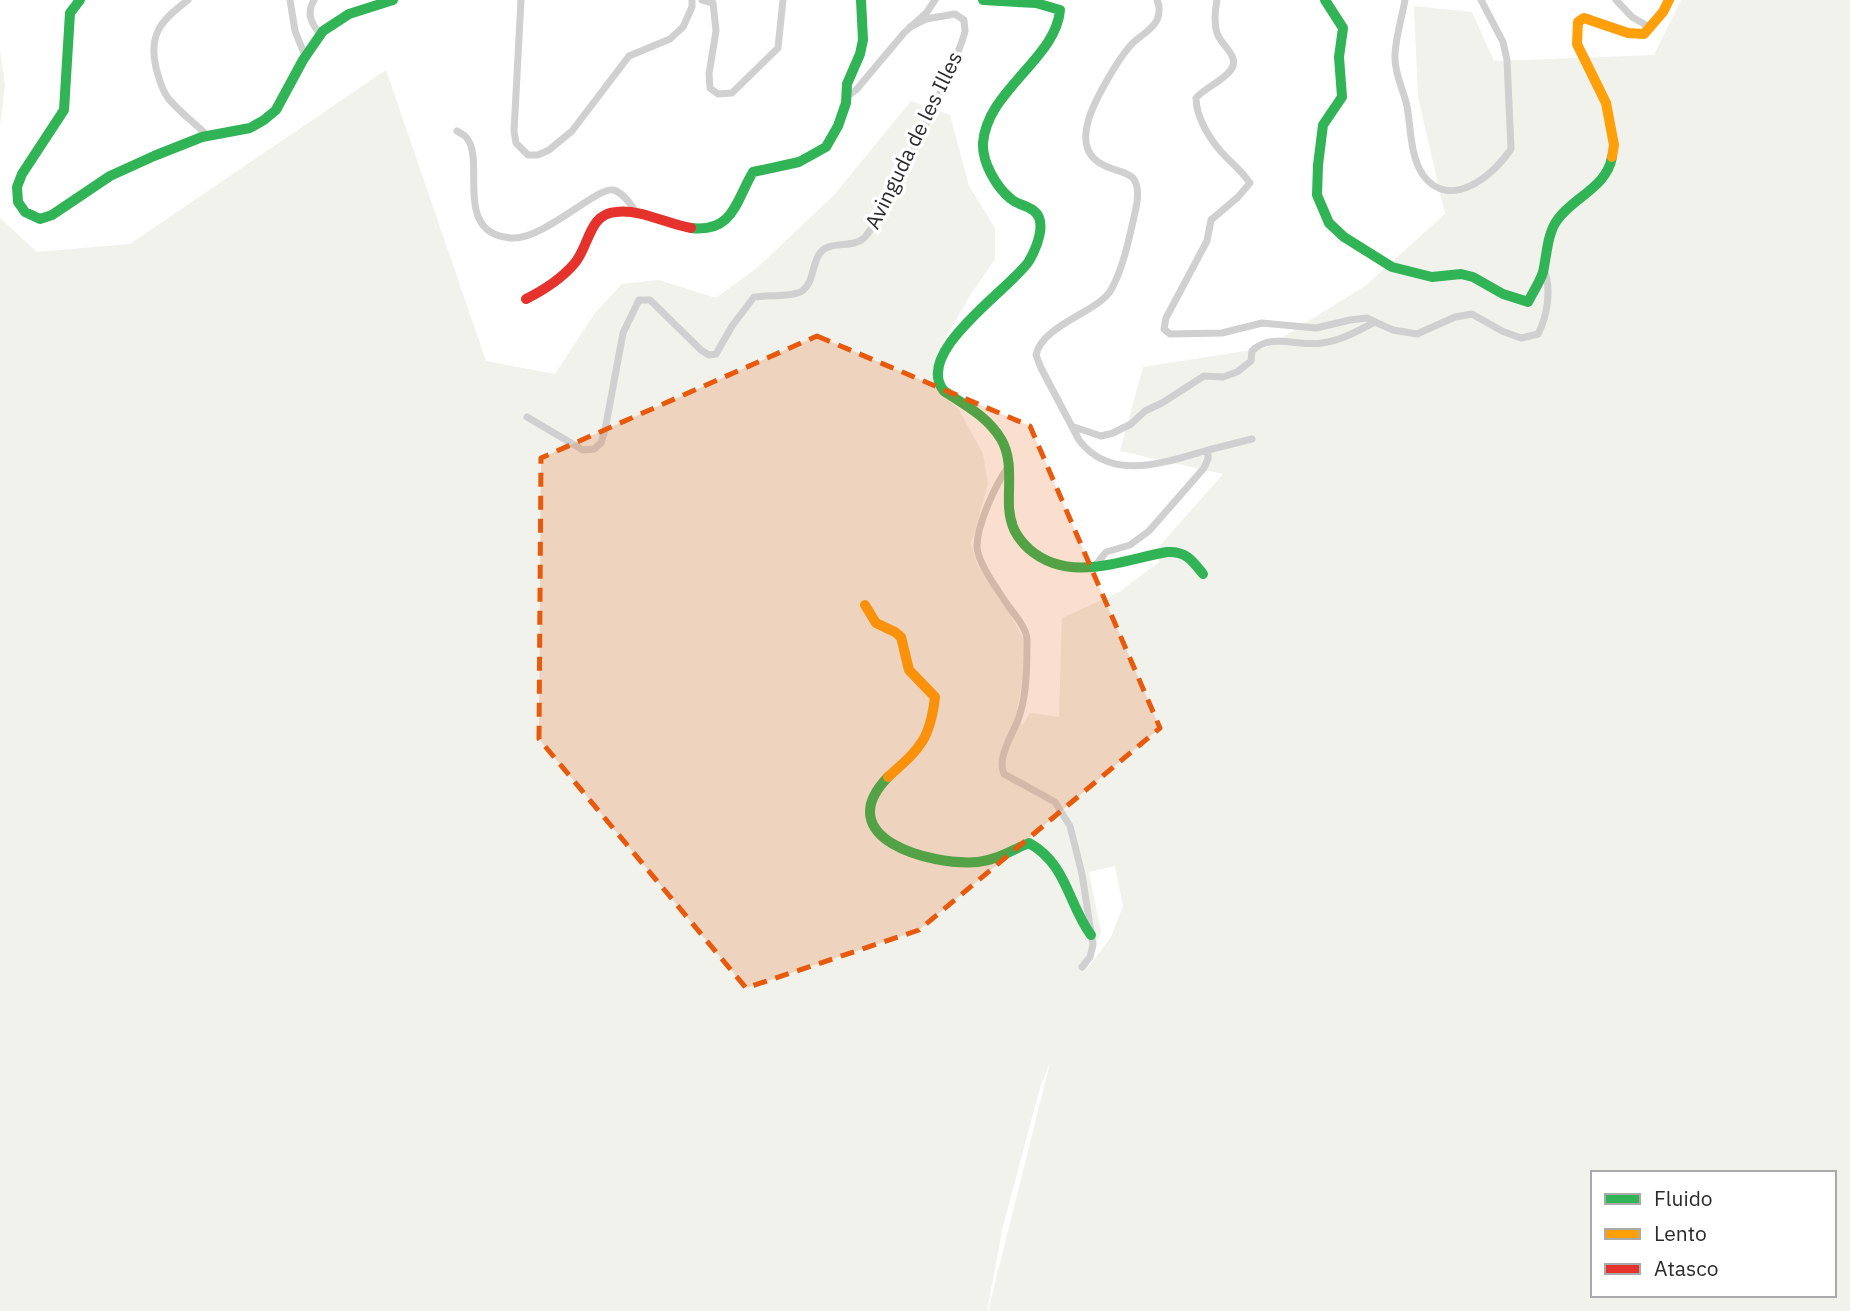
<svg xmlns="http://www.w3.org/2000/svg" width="1850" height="1311" viewBox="0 0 1850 1311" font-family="'IBM Plex Sans',sans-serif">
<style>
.green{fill:#f0f2eb;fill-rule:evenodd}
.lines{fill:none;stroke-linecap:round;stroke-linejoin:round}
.street{stroke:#d0d0d0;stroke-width:7}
.fast{stroke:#30b455;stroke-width:10}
.slow{stroke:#ff9f0a;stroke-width:10}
.jam{stroke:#e5322d;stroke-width:10}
.marked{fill:#e8590c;fill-opacity:0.2;stroke:#e8590c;stroke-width:5;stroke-dasharray:14 9;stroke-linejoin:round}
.labels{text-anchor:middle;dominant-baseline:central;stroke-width:7;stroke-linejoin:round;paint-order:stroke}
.street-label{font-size:21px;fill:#2b2b2b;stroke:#fff}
</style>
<rect width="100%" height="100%" fill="#fff"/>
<path class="green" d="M1681,0H1850V1311H988L1050,1063L1041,1084L1003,1226L987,1311H0V218L37,252L130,244L386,70L486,361L555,374L595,313L622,284L659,280L716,298L758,267L835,194L911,101L950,115L969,186L995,228V259L971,294L946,337L935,371L934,387L959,410L983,454L988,484L971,544L977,564L998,598L1007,608L1023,638V679L1017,710L1022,726L1030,713L1059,717L1062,618L1119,592L1159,562L1156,550L1223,474L1120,451L1143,367L1265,348L1365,286L1445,214L1418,97L1414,6L1472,12L1494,61L1654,55ZM1115,866L1123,906L1111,937L1087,969L1101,932L1089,872ZM1593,1173H1834V1295H1593Z
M0,49L5,85L0,126Z"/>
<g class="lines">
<path class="street" d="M188,0C162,20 148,33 156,68C159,78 161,89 168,98C179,112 195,123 208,136
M290,0L295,31L305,56
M314,0C306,13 311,23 320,34
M521,0L514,131L516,143L528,155H538L549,150L572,131L629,56L670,39L683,27L692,7V0
M702,0L713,3L716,31L709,74L710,88L718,94L732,93L778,48L783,0
M1217,0C1215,10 1214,23 1217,33C1221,46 1242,57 1230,71C1221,82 1206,87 1196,98C1196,119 1212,143 1227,158C1237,168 1241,170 1250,183L1238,197L1211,220L1207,241L1166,318L1164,329L1170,334L1222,333L1262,323L1316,328L1350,320L1367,318L1375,322
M1405,0C1402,17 1396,36 1395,54C1394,72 1403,89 1407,106C1411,128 1410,156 1423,175C1450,212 1494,175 1511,149L1507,60L1503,42L1481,0
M1616,0L1632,17L1651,28
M846,97L856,90L904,33L927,12L935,0
M457,131C460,133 464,135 466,137C487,160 451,236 513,238C544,239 597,187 613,190C623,192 631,205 636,212
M527,417L583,450L594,449L601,443L605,430L623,333L639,300H650L701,350L709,355L716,354L732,326L754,297C766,295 794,297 802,291C814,283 812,263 820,253C829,240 852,249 864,238C881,222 961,55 965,31C965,28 964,23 964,20L955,14L926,19L910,27
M1074,427L1101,436L1113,433L1131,424L1145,411L1162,403L1204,376L1223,377L1237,372L1251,361L1252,351C1271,332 1298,347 1322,343C1342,340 1358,331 1375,322L1393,330L1417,334L1455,317L1472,314L1502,331L1521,338L1538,334C1547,317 1552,288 1544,270
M1208,450L1252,439
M1008,467C996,484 977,524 977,546C977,563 1000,593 1009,607C1016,616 1026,628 1027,639C1027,664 1027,691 1020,714C1015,732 996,756 1004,774L1055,802L1070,826L1082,874L1093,945L1090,957L1082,967
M1095,566L1106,552L1130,545L1149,531L1204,468L1208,459V450C1166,462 1111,483 1079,440L1041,368L1036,355C1042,325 1098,312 1111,290C1124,267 1130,234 1136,208C1138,199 1139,185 1133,178C1128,173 1119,171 1113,169C1085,160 1081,142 1090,115C1097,96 1117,61 1130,46C1137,37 1152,31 1157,20C1160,13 1160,7 1157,0"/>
<path class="fast" d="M80,0L70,13L64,110L22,174L17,187L18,202L25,212L40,219L52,215L110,176L154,156L202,137L250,128L264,120L276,110L303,60L323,31L349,14L393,0
M983,0L1036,3L1060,10C1056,59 987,90 983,143C982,162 996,187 1011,199C1018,205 1027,205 1034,211C1048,222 1036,249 1029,261C1013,287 912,352 944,391C965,405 987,416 1001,439C1013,459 1008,484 1009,507C1010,525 1016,537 1029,549C1069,584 1122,560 1167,552C1186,551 1192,560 1203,574
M1325,0L1343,28L1339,57L1342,97L1323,125L1318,165L1317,195L1329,223L1344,237L1392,267L1432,277L1461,274L1473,277L1503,294L1528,302C1533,292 1540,282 1543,272C1547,255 1547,233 1558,219C1574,197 1607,187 1612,157
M691,228C734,233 736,200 753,172L799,162L826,147L838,126L846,103L847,84L860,54L863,40L861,0
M888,777C829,838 930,866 978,862C997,860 1012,850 1029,843C1067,864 1068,904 1091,935"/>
<path class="slow" d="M1612,157L1614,145L1606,103L1577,44L1578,22L1584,18L1628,33L1644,34L1663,12L1669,0
M865,605L876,623L895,632L901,637L909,670L935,697C930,741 919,749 888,777"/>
<path class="jam" d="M526,299C544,290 561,279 574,264C590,246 588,214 616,212C641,209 667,224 691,228"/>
</g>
<path class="marked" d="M817,336L1030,426L1160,728L919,930L746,988L539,739L541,458Z"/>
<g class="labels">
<g class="street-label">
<text transform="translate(913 140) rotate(-64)">Avinguda de les Illes</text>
</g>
</g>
<rect x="1591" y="1171" width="245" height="126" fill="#ffffff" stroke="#aaaaaa" stroke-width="2"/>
<rect x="1605" y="1194" width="35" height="10" fill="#30b455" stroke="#aaaaaa" stroke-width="2"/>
<text x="1654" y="1206" font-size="21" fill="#2b2b2b">Fluido</text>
<rect x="1605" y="1229" width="35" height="10" fill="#ff9f0a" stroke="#aaaaaa" stroke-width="2"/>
<text x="1654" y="1241" font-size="21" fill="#2b2b2b">Lento</text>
<rect x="1605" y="1264" width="35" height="10" fill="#e5322d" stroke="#aaaaaa" stroke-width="2"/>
<text x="1654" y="1276" font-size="21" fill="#2b2b2b">Atasco</text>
</svg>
